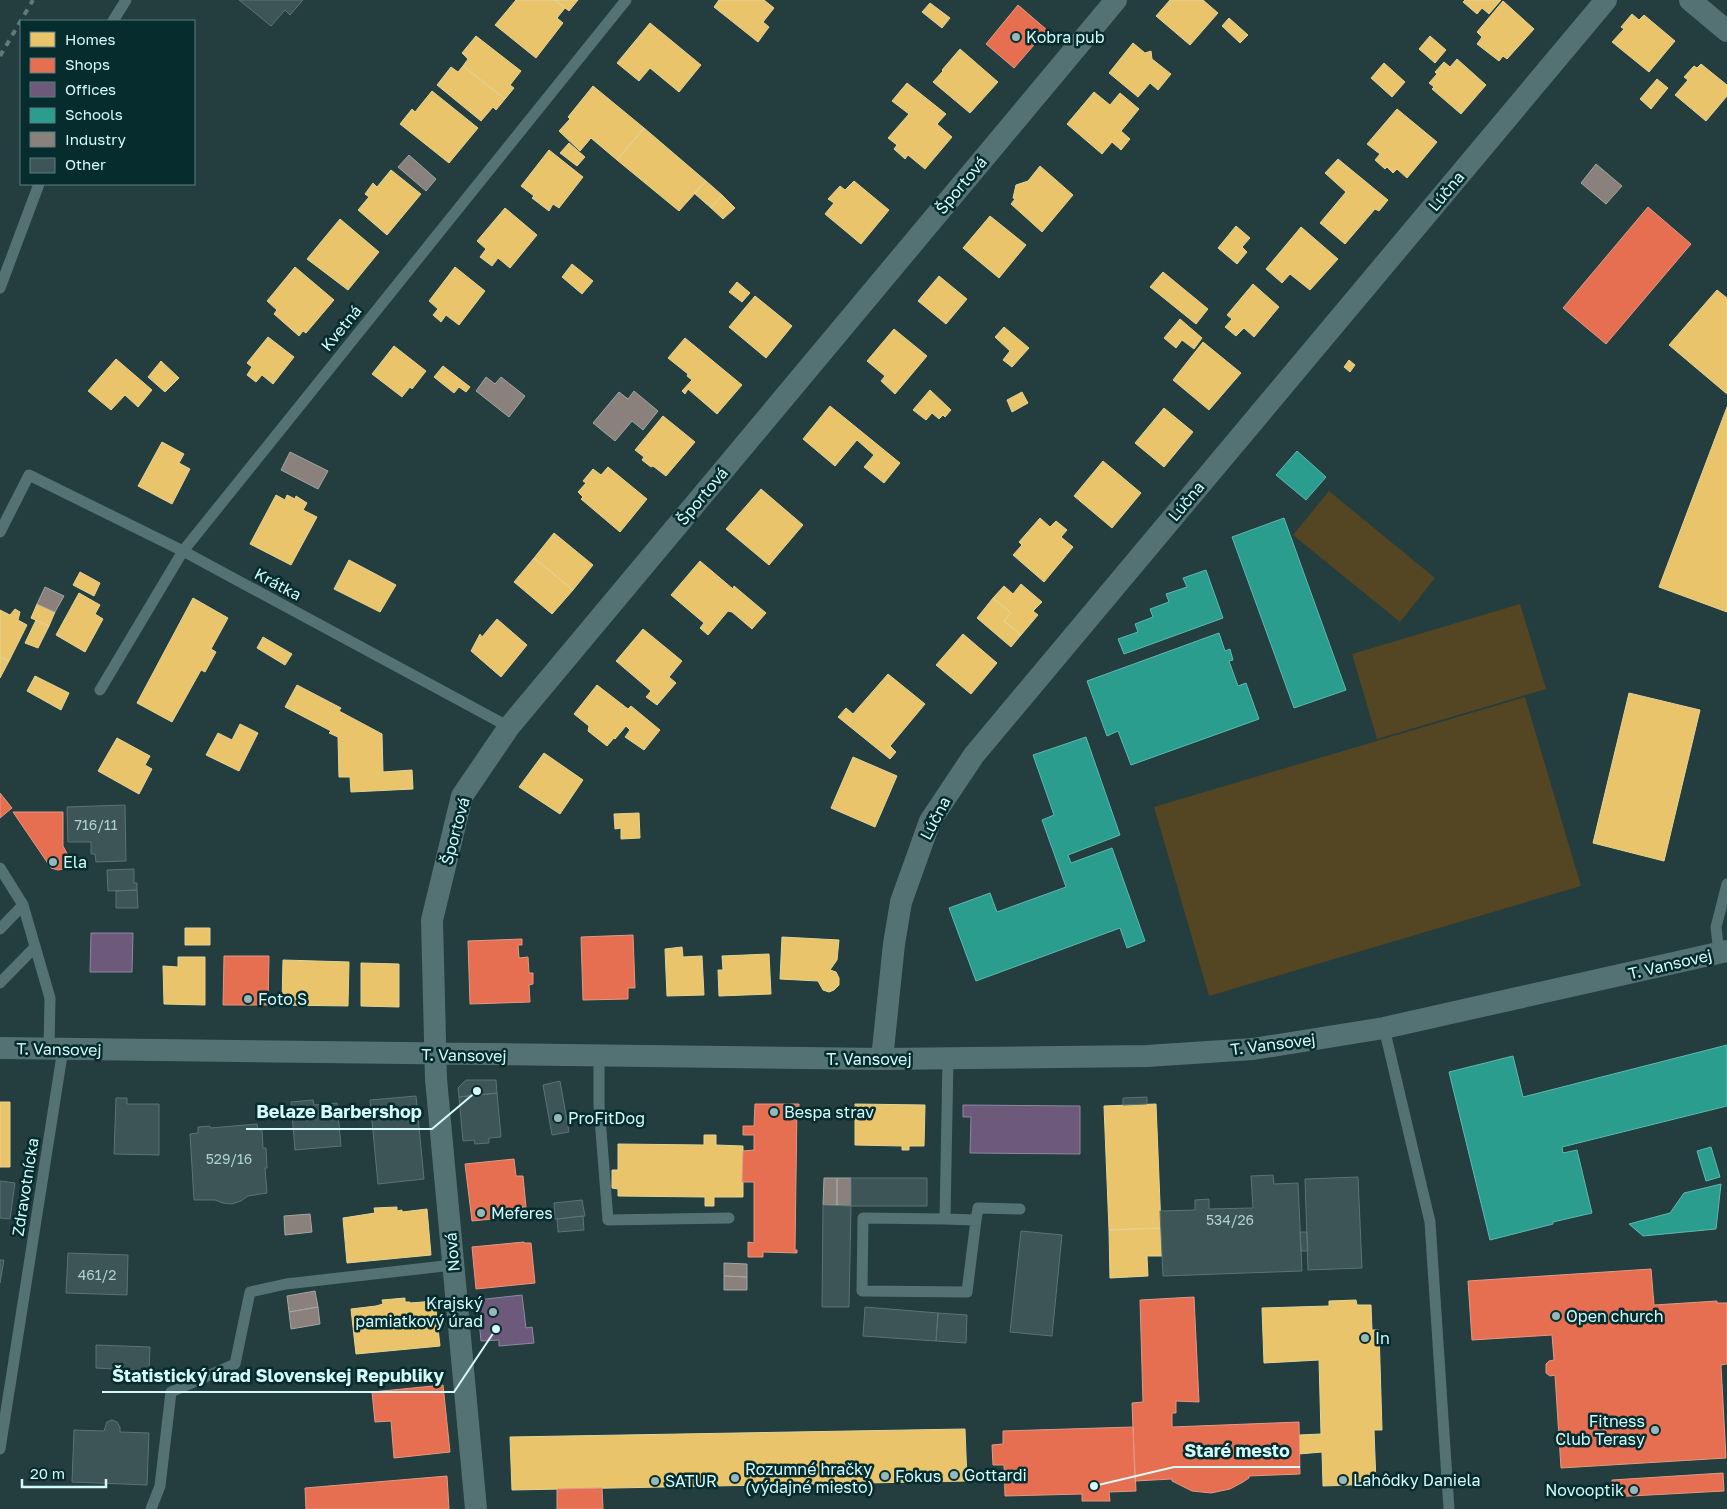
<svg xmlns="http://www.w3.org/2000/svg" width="1727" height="1509" viewBox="0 0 1727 1509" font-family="'Golos Text',sans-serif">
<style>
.green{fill:#544523}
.homes{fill:#e9c46a;stroke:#e2d496}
.shops{fill:#e76f51;stroke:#e19984}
.offices{fill:#6d597a;stroke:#8c8aa1}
.schools{fill:#2a9d8f;stroke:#5db9b0}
.industry{fill:#8a817c;stroke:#a0a6a2}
.building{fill:#3d5556;stroke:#587475}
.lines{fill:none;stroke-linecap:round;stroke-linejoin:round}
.lane{stroke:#547273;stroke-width:11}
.street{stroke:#547273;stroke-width:22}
.rail{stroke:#61797a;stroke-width:4;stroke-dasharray:6 6;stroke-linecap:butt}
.poi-dot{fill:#96b8ba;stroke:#062c2e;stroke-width:2}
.labels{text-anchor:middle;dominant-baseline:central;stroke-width:5;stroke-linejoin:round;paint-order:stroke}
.number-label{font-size:14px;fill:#aed2d2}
.poi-label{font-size:16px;fill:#d3fbfc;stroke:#062c2e;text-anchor:start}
.street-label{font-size:16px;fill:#d3fbfc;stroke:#062c2e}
.leader{fill:none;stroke:#d3fbfc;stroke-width:2}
.callout-dot{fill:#d3fbfc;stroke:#062c2e;stroke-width:2}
.callout-label{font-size:18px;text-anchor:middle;font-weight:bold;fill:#d3fbfc;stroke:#062c2e;stroke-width:5;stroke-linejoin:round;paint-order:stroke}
</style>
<rect width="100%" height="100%" fill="#243d3e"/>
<path class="green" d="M1329,491L1435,578L1400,622L1293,535Z
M1520,604L1546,689L1377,739L1352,654Z
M1525,697L1581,886L1209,996L1154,807Z"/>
<path class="homes" d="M516,0H555L565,8L557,18L563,23L536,58L495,25Z
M555,0H578L569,11Z
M719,0H764L774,8L763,22L769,27L758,42L714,7Z
M1170,0H1203L1218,13L1190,45L1156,16Z
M1465,0H1501L1489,14L1482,8L1477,14L1463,2Z
M1503,1L1534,29L1507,59L1503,56L1499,61L1477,44L1482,37L1477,32Z
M930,3L950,18L942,28L922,12Z
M1632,14L1639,20L1644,15L1675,41L1649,72L1612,42L1624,29L1621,27Z
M1229,18L1248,35L1240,43L1222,26Z
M650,23L701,65L679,92L650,68L639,81L617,63Z
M476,36L521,71L510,85L514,88L505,99L463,66L468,59L462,53Z
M1430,36L1446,50L1435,63L1419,49Z
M1133,43L1145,53L1151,51L1152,59L1171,74L1158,90L1150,83L1138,97L1109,73Z
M960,49L998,82L970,113L933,82L943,71L942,70Z
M1457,59L1486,85L1461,114L1432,89L1434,87L1429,83L1437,74L1435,72L1444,62L1450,67Z
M1384,63L1405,82L1392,97L1371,78Z
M1701,64L1727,85V96L1706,121L1675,95L1688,80L1684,77L1694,66L1697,68Z
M463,66L505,99L496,110L493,107L481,121L437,85L451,67L458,72Z
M1657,79L1668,88L1651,109L1640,99Z
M907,83L946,114L937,124L952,137L925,169L908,155L905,159L894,149L897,145L888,138L909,114L892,101Z
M593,86L644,128L617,160L591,138L580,151L559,131L570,119L568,117Z
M432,91L478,128L449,163L400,124L412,109L415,112Z
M1094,92L1110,105L1120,93L1139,109L1121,131L1130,139L1121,150L1112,142L1102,154L1067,124Z
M1397,109L1437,142L1407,178L1397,169L1393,173L1387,167L1385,169L1375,160L1380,154L1367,144Z
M644,128L706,181L679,211L617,160Z
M569,143L585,157L577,166L560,153Z
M549,150L583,177L559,208L553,204L549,211L532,198L534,196L521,186Z
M1338,159L1388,200L1379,211L1375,209L1345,244L1320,223L1346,192L1325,173Z
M1040,166L1073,195L1042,232L1011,204L1015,199L1013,198L1016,185L1028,181Z
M391,170L421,194L387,235L358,210L369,197L365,194L373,183L377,187Z
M706,181L722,195L711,208L694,193Z
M854,181L889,210L861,244L825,214L834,203L828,199L840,186L845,190Z
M722,195L735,208L723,219L711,208Z
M505,208L537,235L510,268L498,258L492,266L480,257L486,249L477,241Z
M990,216L1026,245L999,278L963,248Z
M340,219L379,252L348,290L307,259Z
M1236,226L1250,238L1242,247L1247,252L1237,264L1218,248Z
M1301,227L1338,259L1310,290L1290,274L1282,283L1266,269Z
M572,264L593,281L582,294L562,277Z
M295,267L334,300L306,333L303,331L299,336L274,314L277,310L267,301Z
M455,267L485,291L459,325L446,315L441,322L433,315L438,309L429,301Z
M1163,272L1208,309L1196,324L1150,287Z
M939,276L967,299L946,324L918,301Z
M737,282L750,293L742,302L729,292Z
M1253,284L1279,307L1254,337L1244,328L1236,336L1225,327L1232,319L1227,315Z
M1717,290L1727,298V394L1669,345Z
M755,296L792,326L766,358L729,327Z
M1180,319L1202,338L1194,349L1182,340L1176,348L1164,338Z
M1004,327L1029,348L1012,367L1003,360L1010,351L995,337Z
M894,329L927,356L895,394L881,381L885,376L867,361Z
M268,337L294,357L273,384L262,375L256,382L247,375L252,367L247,363Z
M685,338L742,385L717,414L688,389L685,394L682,391L692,380L687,376L688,374L668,358Z
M1203,342L1241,373L1209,410L1173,380Z
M394,346L426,371L412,389L410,387L402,397L372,374Z
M116,359L152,390L138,407L125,395L111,410L88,391Z
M1349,360L1355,365L1350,372L1344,367Z
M161,361L179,378L165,392L148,377Z
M443,366L470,387L466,392L459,387L454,393L434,377Z
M930,390L951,410L945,417L943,415L939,419L932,413L926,420L913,410Z
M1022,392L1028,403L1012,412L1007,400Z
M830,406L900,463L884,483L864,467L874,455L857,440L835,466L803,439Z
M1727,407V612L1659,587Z
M1164,408L1193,432L1164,467L1135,443Z
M663,416L695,442L666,476L653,466L651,467L642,460L644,457L635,450Z
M162,442L184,454L179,463L190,469L172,504L138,486Z
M1103,461L1141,493L1112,528L1074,496Z
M608,467L647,499L620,532L581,499L583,497L578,492L586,483L583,481L593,469L601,475Z
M761,489L803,525L769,565L726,529Z
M276,495L285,500L287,495L295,499L296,496L307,503L303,510L317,517L291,565L250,544Z
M1040,518L1050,527L1056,521L1067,530L1061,537L1073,547L1044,582L1013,555L1022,545L1019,542Z
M554,533L593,565L573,590L534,558Z
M534,558L573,590L552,614L514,582Z
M349,560L396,585L380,612L334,589Z
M700,561L733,589L734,586L766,613L752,629L732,612L728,611L708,635L700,628L704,623L671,595Z
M80,572L100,583L94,596L73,585Z
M1021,584L1042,602L1033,611L1038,615L1021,635L1004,621L1011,613L993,598L1004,586L1013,594Z
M79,593L100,605L95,614L103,619L85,652L56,635Z
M193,598L228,618L211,649L216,652L205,672L201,670L172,722L137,703Z
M993,598L1011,613L1004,621L1021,635L1011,647L977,618Z
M37,604L55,612L49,626L31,618Z
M15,609L20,612L18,620L27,625L9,661L0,657V610L10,615Z
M497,619L527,645L501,677L471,651L480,634L482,637Z
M36,620L49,626L38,648L25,643Z
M643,629L682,661L669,677L676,683L657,705L646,697L651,691L616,661Z
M963,634L997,663L971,694L936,665Z
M263,637L292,654L285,665L257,648Z
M0,657L9,661L0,678Z
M888,674L925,704L890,746L896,752L890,759L838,717L846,708L853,714Z
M35,676L69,693L61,710L27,691Z
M297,685L341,708L339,711L382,734L383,772L412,770L413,789L351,792L350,777H339L338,737L329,733L331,731L285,707Z
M597,685L628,709L631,706L660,730L644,750L625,737L630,730L626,726L615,739L614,738L607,746L588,731L589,726L574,714Z
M1629,693L1700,710L1664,861L1593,843Z
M240,724L258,733L239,771L206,755L218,733L232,740Z
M117,738L150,756L145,765L152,769L139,794L98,771Z
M544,753L583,780L560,814L519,787Z
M853,757L897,776L875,827L831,808Z
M639,813L640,838L621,839V828L615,829L614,814Z
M185,928H210V945H185Z
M782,937L839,940L837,960L830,970L836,972L839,978V985L834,990L829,992L823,990L818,981L780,979Z
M682,947L683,957L702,956L704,995L667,996L665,949Z
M769,954L771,994L719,996L718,970H723L722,956Z
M178,957H205V1005L164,1004L163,966L178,967Z
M283,960L349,962L348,1006L282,1005Z
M361,963L399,964V1007L361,1006Z
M0,1102H10V1167H0Z
M855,1104L925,1105L924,1146H909V1150H902V1146L855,1145Z
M1156,1104L1161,1228L1109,1230L1104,1106Z
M704,1135H716V1145L743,1146V1197H714V1206H705V1197L618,1196V1189L612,1188V1170H618V1144L704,1145Z
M397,1207V1211L402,1210V1212L427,1209L431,1255L347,1263L343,1218L375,1213L374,1208Z
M1161,1228L1162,1256H1147L1148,1276L1110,1278L1109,1230Z
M405,1298V1302H410V1303L435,1301L440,1346L356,1354L351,1309L376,1306L383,1304L382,1300Z
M1356,1300L1357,1305H1371L1372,1330H1379L1382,1430H1374L1376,1484L1323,1486L1322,1452L1299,1454V1435L1321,1434L1319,1360L1264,1363L1262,1308L1329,1306V1301Z
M965,1429L967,1481L512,1490L510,1437Z"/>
<path class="shops" d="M1018,5L1047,30L1014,68L986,44Z
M1648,207L1691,244L1606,344L1563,308Z
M0,793L12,808L0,818Z
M13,812H63V846L69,857L66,866L63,869L58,870L51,868Z
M633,935L635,988H628V999L583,1000L581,937Z
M522,939V945H518L519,958L528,957L529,973H533V984L529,985L530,1002L470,1004L468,941Z
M224,956H269L268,1005H223Z
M755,1104H799V1107L797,1106L795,1250H797V1253L763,1252V1257H748V1242L754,1243V1182H742L743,1151L754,1150V1135H743V1126H754Z
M514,1159L516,1176H523L526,1207L519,1208L520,1213L492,1215V1219L472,1221L465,1164Z
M524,1242V1243H531L535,1283L476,1289L472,1247Z
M1651,1269L1654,1305L1717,1301V1303H1727V1364L1721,1365L1726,1458L1561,1468L1555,1375L1550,1376L1546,1373V1364L1549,1361L1554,1360L1552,1335L1472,1340L1468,1281Z
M1194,1297L1199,1402L1176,1401V1413H1172V1427L1299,1422L1300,1474L1249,1476V1478L1243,1482L1230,1489L1211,1493L1192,1491L1172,1481V1479L1135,1481L1132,1403L1143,1402L1140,1300Z
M443,1385L450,1452L394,1458L391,1421L375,1422L372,1392Z
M1133,1427L1136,1491L1109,1492L1110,1501H1082V1494L1005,1496L1004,1465H993L992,1445L1003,1444V1431Z
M1723,1473L1724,1491L1612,1497V1480Z
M447,1476L449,1509H306L305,1488Z
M602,1488L603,1509H557V1489Z"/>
<path class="offices" d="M91,933H133L132,972H90Z
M963,1105L1080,1106V1154L970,1153L971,1117H963Z
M522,1295L526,1328L532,1327L534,1343L499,1346V1340L481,1341L477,1300Z"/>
<path class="schools" d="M1297,451L1326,477L1306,500L1276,475Z
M1284,518L1346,690L1294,708L1232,537Z
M1206,570L1223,618L1124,654L1118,639L1138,632L1135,624L1153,617L1150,609L1169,602L1166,594L1187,587L1183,578Z
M1219,633L1225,651L1230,649L1233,660L1229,661L1238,686L1246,683L1259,719L1131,765L1118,731L1107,736L1087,681Z
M1086,737L1120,835L1068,855L1071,863L1112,848L1145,941L1127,948L1120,928L976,981L949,908L990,893L997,912L1066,887L1042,820L1054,815L1033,755Z
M1727,1045V1106L1562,1147L1563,1153L1577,1150L1592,1213L1553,1222V1224L1490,1240L1449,1072L1513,1056L1523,1097Z
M1711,1147L1720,1177L1706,1181L1697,1151Z
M1721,1184L1716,1229L1643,1236L1629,1224L1670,1213L1684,1193Z"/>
<path class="industry" d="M409,155L436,179L426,191L398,167Z
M1596,164L1622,186L1606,204L1581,183Z
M486,377L495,384L501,377L525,396L509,417L476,391Z
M634,391L658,411L643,430L632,421L615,441L593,423L619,392L628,399Z
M290,452L328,471L318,489L281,470Z
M45,587L64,596L55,612L37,604Z
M824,1178H837V1205H823Z
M837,1178H851V1206L837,1205Z
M310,1214L312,1232L285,1235L284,1216Z
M724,1263L747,1264V1277L724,1276Z
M724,1276L747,1277V1290H724Z
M315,1291L318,1307L289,1312L287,1296Z
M318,1307L320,1324L291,1329L289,1312Z"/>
<path class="building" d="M239,0H303L290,15L285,10L271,26Z
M125,805L126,861L96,862L95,854H91V842H68L67,807Z
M134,869V883H137V890L108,891L107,870Z
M137,890L138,908H116V891Z
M466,1080H496L497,1093L459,1097L458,1088Z
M560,1081L569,1132L552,1135L543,1085Z
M497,1093L501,1137L489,1138V1143L475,1144L474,1140L463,1141L459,1097Z
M416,1096L424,1179L378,1184L370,1100Z
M1147,1097V1104L1123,1105V1098Z
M116,1098H127V1104H159V1155L114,1154Z
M313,1100L314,1105L337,1103L341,1146L295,1150L291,1102Z
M257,1124L258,1130H262L263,1148H266L267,1168H265L267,1193L248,1196L241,1201L232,1204L223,1203L215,1200H194L190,1134L198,1133V1127L210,1126V1128Z
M1273,1175L1274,1184L1298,1183L1302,1271L1163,1276L1160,1211L1195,1210V1200L1209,1199V1209L1253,1208L1251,1176Z
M1358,1177L1362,1268L1308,1270L1305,1179Z
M851,1178H927V1206H851Z
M0,1181L15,1183L10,1219L0,1218Z
M582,1200L585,1216L555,1219L554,1203Z
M823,1205L851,1206L849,1307H822Z
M583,1216L584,1230L558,1232L557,1219Z
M1021,1231L1062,1235L1052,1336L1010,1332Z
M1300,1232H1307L1308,1251H1301Z
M68,1253L128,1255L127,1295L66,1293Z
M0,1260H4L0,1283Z
M865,1307L938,1313L936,1341L863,1336Z
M938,1313L967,1315L966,1343L936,1341Z
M96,1345L150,1347L149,1371L96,1368Z
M112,1420L117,1422L120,1427V1432L149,1433L147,1485L72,1482L74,1430L104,1431L107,1422Z"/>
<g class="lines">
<path class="lane" d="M113,21L126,0
M0,288L39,184
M0,532L29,475L183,551L509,727
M100,690L183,551L626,0
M0,868L23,905L50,998L49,1049
M0,929L23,905
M1719,953L1716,927L1727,884
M0,983L35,947
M1384,1028L1430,1222L1449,1509
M599,1056V1105L608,1220L729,1218
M945,1219L976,1220L967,1292L862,1291L863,1218L945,1219L948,1058
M976,1220L978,1208L1020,1209
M0,1449L63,1049
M151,1509L160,1486L171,1392L235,1364L250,1292L286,1284L453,1265"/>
<path class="street" d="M1690,0L1727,31
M0,1048L882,1059L1147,1056L1253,1049L1384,1028L1727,951
M882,1059L894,944L901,902L930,821L974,755L1606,0
M476,1509L436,1079L432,920L462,796L509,727L1116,0"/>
<path class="rail" d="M0,56L33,0"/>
</g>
<g class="poi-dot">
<circle cx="1016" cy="37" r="5"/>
<circle cx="53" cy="862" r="5"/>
<circle cx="248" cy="999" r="5"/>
<circle cx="774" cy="1112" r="5"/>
<circle cx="558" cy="1118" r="5"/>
<circle cx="481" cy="1213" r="5"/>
<circle cx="493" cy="1312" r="5"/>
<circle cx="1556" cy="1316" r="5"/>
<circle cx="1365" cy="1338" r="5"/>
<circle cx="1655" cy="1430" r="5"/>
<circle cx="954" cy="1475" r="5"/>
<circle cx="885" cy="1476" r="5"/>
<circle cx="735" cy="1478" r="5"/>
<circle cx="1343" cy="1480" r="5"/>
<circle cx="655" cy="1481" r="5"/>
<circle cx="1634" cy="1490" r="5"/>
</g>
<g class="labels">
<g class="number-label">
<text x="96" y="824">716/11</text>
<text x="229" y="1158">529/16</text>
<text x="1230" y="1219">534/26</text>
<text x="97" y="1274">461/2</text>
</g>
<g class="poi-label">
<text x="1026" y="37">Kobra pub</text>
<text x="63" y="862">Ela</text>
<text x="258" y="999">Foto S</text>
<text x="784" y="1112">Bespa strav</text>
<text x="568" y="1118">ProFitDog</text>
<text x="491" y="1213">Meferes</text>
<text x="483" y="1303" text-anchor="end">Krajský<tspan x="483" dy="18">pamiatkový úrad</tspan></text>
<text x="1566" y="1316">Open church</text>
<text x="1375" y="1338">In</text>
<text x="1645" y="1421" text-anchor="end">Fitness<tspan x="1645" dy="18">Club Terasy</tspan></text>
<text x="745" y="1469">Rozumné hračky<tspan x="745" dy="18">(výdajné miesto)</tspan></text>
<text x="964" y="1475">Gottardi</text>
<text x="895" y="1476">Fokus</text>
<text x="1353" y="1480">Lahôdky Daniela</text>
<text x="665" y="1481">SATUR</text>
<text x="1624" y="1490" text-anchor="end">Novooptik</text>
</g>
<g class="street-label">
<text transform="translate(961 185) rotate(-50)">Športová</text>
<text transform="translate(1446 191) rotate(-50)">Lúčna</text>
<text transform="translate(341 328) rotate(-51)">Kvetná</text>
<text transform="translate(702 496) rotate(-50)">Športová</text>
<text transform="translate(1186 501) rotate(-50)">Lúčna</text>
<text transform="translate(278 584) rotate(28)">Krátka</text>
<text transform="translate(935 818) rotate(-62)">Lúčna</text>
<text transform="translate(455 831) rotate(-75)">Športová</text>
<text transform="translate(1670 964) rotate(-13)">T. Vansovej</text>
<text transform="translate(1273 1044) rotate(-7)">T. Vansovej</text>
<text transform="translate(59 1049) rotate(1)">T. Vansovej</text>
<text transform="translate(464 1055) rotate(1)">T. Vansovej</text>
<text x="869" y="1059">T. Vansovej</text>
<text transform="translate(25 1187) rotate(-81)">Zdravotnícka</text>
<text transform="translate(452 1252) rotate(-95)">Nová</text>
</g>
</g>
<path class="leader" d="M477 1091L432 1129H246M496 1329L454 1392H102M1094 1486L1174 1467H1300"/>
<g class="callout-dot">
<circle cx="477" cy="1091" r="5"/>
<circle cx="496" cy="1329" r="5"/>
<circle cx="1094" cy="1486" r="5"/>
</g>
<g class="callout-label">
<text x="339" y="1118">Belaze Barbershop</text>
<text x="278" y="1382">Štatistický úrad Slovenskej Republiky</text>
<text x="1237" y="1457">Staré mesto</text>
</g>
<rect x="20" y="20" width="175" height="165" fill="#062c2e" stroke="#587f80"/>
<rect x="30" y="32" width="25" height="15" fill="#e9c46a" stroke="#587f80"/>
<text x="65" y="45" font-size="15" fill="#d3fbfc">Homes</text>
<rect x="30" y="58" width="25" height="15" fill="#e76f51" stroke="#587f80"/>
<text x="65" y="70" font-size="15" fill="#d3fbfc">Shops</text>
<rect x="30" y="82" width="25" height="15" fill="#6d597a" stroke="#587f80"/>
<text x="65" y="95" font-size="15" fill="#d3fbfc">Offices</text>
<rect x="30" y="108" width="25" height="15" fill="#2a9d8f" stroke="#587f80"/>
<text x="65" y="120" font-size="15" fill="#d3fbfc">Schools</text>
<rect x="30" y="132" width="25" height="15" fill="#8a817c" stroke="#587f80"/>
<text x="65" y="145" font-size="15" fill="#d3fbfc">Industry</text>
<rect x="30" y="158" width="25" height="15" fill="#3d5556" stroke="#587f80"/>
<text x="65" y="170" font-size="15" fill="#d3fbfc">Other</text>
<path d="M22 1479v8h84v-8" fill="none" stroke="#d3fbfc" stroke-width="2.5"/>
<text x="30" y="1479" font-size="15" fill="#d3fbfc" stroke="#062c2e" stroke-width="4" paint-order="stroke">20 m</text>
</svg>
